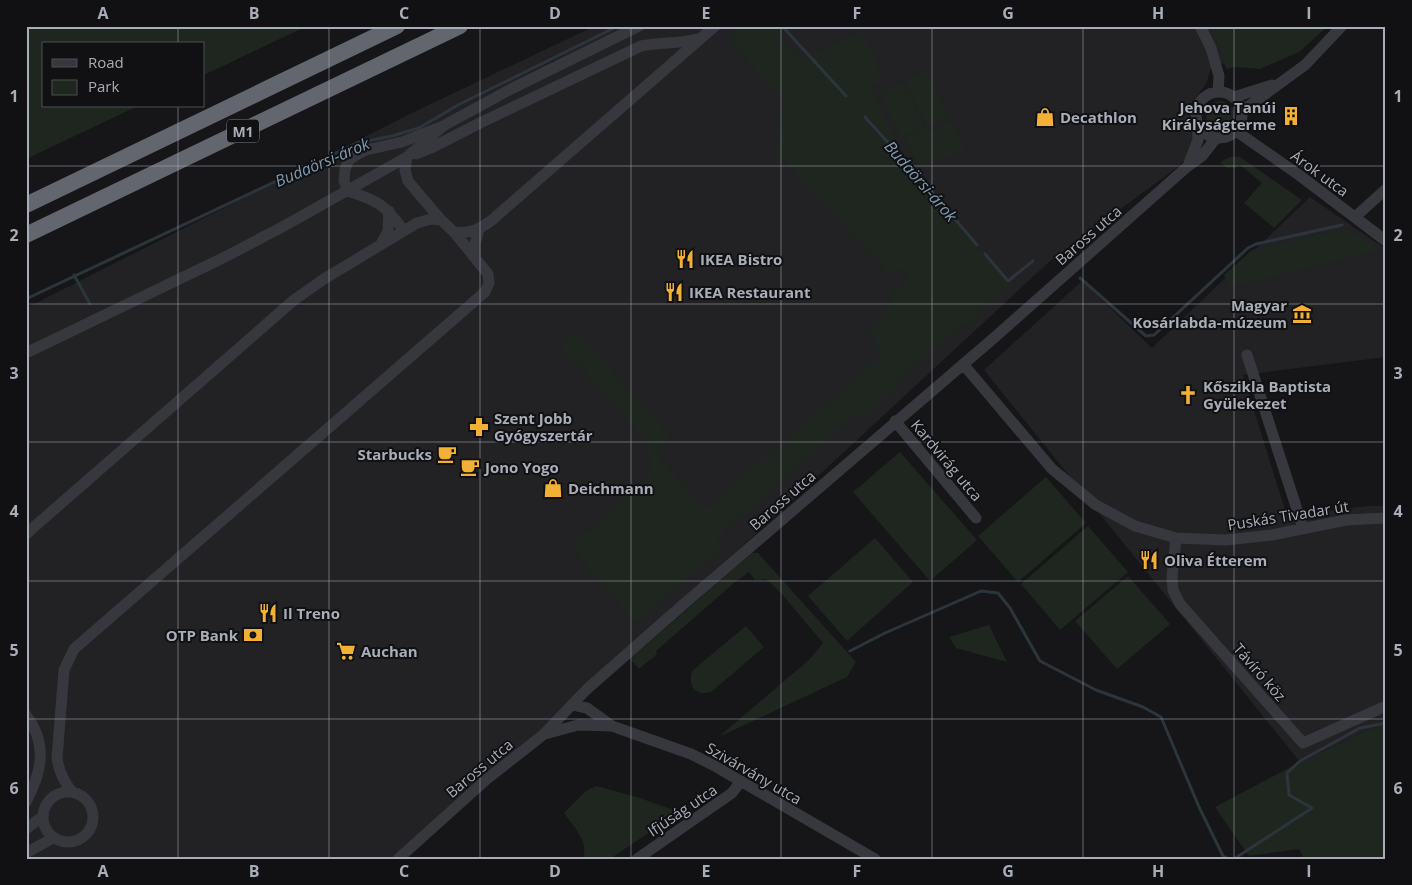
<svg xmlns="http://www.w3.org/2000/svg" width="1412" height="885" viewBox="0 0 1412 885" font-family="'Open Sans',sans-serif">
<style>
.built{fill:#222225}
.green{fill:#1e261f}
.lines{fill:none;stroke-linecap:round;stroke-linejoin:round}
.stream{stroke:#2c353c;stroke-width:3}
.minor{stroke:#37383d;stroke-width:11}
.highway{stroke:#63666e;stroke-width:16}
.grid{fill:none;stroke:#a8adb8;stroke-width:1;stroke-opacity:0.55}
.labels{text-anchor:middle;dominant-baseline:central;stroke-width:4;stroke-linejoin:round;paint-order:stroke}
.shield{fill:#111113;stroke:#7b7e86;stroke-width:1}
.shield-label{font-size:14px;font-weight:bold;fill:#a8adb8}
.poi-label{font-size:15px;font-weight:bold;fill:#a8adb8;stroke:#111113;text-anchor:start}
.street-label{font-size:15px;fill:#a8adb8;stroke:#111113}
.water-label{font-size:16px;font-style:italic;fill:#7f9bb3;stroke:#111113}
.neatline{fill:none;stroke:#a8adb8;stroke-width:2}
.grid-label{font-size:16px;text-anchor:middle;font-weight:bold;fill:#a8adb8}
</style>
<rect width="100%" height="100%" fill="#161618"/>
<path class="built" d="M595,26H1221L1234,62L1212,65L1206,84L1192,103L1189,111L1190,123L1194,133L1193,143L1185,160L1175,169L1050,261L748,541L583,685L541,732L394,859H26V308L416,111Z
M1310,197L1386,249V357L1243,375L1287,516L1367,506H1386V725L1383,723L1300,762L984,370L1082,281L1152,348Z"/>
<path class="green" d="M26,26H307L204,75V44H44V106H138L26,159Z
M744,26H771L802,60L861,31L885,80L870,88L908,166L1010,286L896,382L895,391L865,417L856,415L724,531L717,542L722,549L636,623L571,546L641,485L650,469V455L642,437L580,365L563,351L560,345L577,331L670,437L654,452L706,509L886,353L867,331C879,318 892,308 894,289H900L901,284L909,277L901,268L891,277L775,151L780,146L783,100L729,40Z
M1210,26H1328L1299,52L1260,69L1235,67L1226,69L1220,48Z
M927,71L949,116L927,126L905,82Z
M903,82L924,126L901,137L880,93Z
M1206 115a14 14 0 1 1 28 0a14 14 0 1 1-28 0Z
M951,121L965,150L940,161L938,158L919,167L904,137L923,128L926,133Z
M1230,157H1240L1302,200L1274,228L1244,203L1262,183L1239,164L1234,169L1232,167L1229,169L1220,162Z
M1347,229L1381,250L1229,287L1224,275L1252,250Z
M900,452L977,540L930,581L853,492Z
M1046,477L1086,523L1018,582L978,536Z
M1088,526L1128,572L1060,630L1021,584Z
M875,538L913,582L847,641L808,596Z
M752,553H758L856,662L847,677L723,735L722,734L810,659L823,643L780,592L766,579L755,580L749,572L734,583L656,651L657,654L639,669L630,659Z
M1128,576L1170,624L1117,669L1075,621Z
M989,625L1007,662L956,648L949,637Z
M746,626L764,647L711,692C694,696 688,686 692,671Z
M1383,723L1386,725V859H1304L1299,849L1249,856L1215,807L1300,762Z
M596,786L637,797L679,812L610,859H583C589,841 573,826 564,813L586,791Z"/>
<g class="lines">
<path class="stream" d="M782,26L846,96
M865,117L921,179L977,245
M985,254L1008,281L1033,261
M74,275L90,304
M1080,278L1146,336L1154,335L1248,248L1256,244L1342,225
M26,299L357,143L392,136L419,128L458,105L618,26
M850,651L885,633L981,591L998,593L1010,608L1040,661L1096,690L1143,707L1161,717L1199,807L1223,856L1229,859
M1234,859L1312,808L1289,795L1287,773L1300,761L1360,728L1386,723"/>
<path class="minor" d="M1200,26L1211,48L1219,76L1218,92
M1196 115a23 23 0 1 1 46 0a23 23 0 1 1-46 0Z
M1234,97L1272,85
M1242,111L1305,65L1342,26
M1236,131L1299,175L1386,241
M416,154L431,148L480,123L641,46C660,42 678,44 697,39
M1188,166L1198,140L1197,122
M348,191L344,181L345,169L349,160L356,155L366,150L402,142L443,126L511,89L639,26
M348,191C379,201 385,205 404,231
M1355,217L1386,189
M454,232C470,234 480,229 492,220L715,26
M381,244L388,231L389,211
M475,257V244L479,229
M26,353L227,256L284,226L407,157L443,126
M1247,355L1303,528
M963,364L1052,469L1096,505L1135,526L1176,538L1226,540L1272,535L1346,520L1386,518
M895,421L976,518
M26,534L294,300L324,279L417,223L431,219L441,220
M1176,538L1172,577L1173,590L1180,604L1303,743L1386,706
M573,705L587,708L612,726L691,754L713,765L875,859
M26,715C48,744 42,772 26,802
M545,734L578,725L612,726
M43 817a25 25 0 1 1 50 0a25 25 0 1 1-50 0Z
M72,792C64,781 59,772 57,758L64,670L74,649L485,292L489,283L488,274L454,232L441,220L408,181L405,170L407,157
M26,829L43,816
M26,853L53,838
M398,859L487,779L543,735L587,689L685,603L995,337L1188,166L1202,156L1216,138
M637,859L732,793L741,781"/>
<path class="highway" d="M26,205L397,26
M26,235L460,26"/>
</g>
<path class="grid" d="M178,26V44M329,26V859M480,26V859M631,26V859M781,26V859M932,26V859M1083,26V859M1234,26V859M178,106V859M26,166H1386M26,304H1386M26,442H1386M26,581H1386M26,719H1386"/>
<defs>
<g id="building-bare" transform="scale(1.5)"><path d="M-4-6H4V6H1V3H-1V6H-4ZM-2.5-4.3h1.7v1.8h-1.7ZM.8-4.3h1.7v1.8H.8ZM-2.5-1h1.7V.8h-1.7ZM.8-1h1.7V.8H.8Z" fill="#f2b134" stroke="#111113" stroke-width="2.5" paint-order="stroke"/></g>
<g id="shop-bare" transform="scale(1.5)"><path d="M-5-2.5h2.3a2.7 3.5 0 0 1 5.4 0H5L5.5 6h-11ZM-1.5-2.5h3a1.5 2.3 0 0 0-3 0Z" fill="#f2b134" stroke="#111113" stroke-width="2.5" paint-order="stroke"/></g>
<g id="restaurant-bare" transform="scale(1.5)"><path d="M-5-6h1v4h1v-4h1v4h1v-4h1v5L-1.5 .5V6h-2V.5L-5-1ZM5-6V6H3V1.5H1.5Q1.5-4 5-6Z" fill="#f2b134" stroke="#111113" stroke-width="2.5" paint-order="stroke"/></g>
<g id="museum-bare" transform="scale(1.5)"><path d="M0-6L6-3V-2H-6V-3ZM-5-1h2V3h-2ZM-1-1h2V3h-2ZM3-1h2V3H3ZM-6 4H6V6H-6Z" fill="#f2b134" stroke="#111113" stroke-width="2.5" paint-order="stroke"/></g>
<g id="church-bare" transform="scale(1.5)"><path d="M-1.2-6h2.4v3.5h3.3v2.4h-3.3V6h-2.4V-.1h-3.3v-2.4h3.3Z" fill="#f2b134" stroke="#111113" stroke-width="2.5" paint-order="stroke"/></g>
<g id="pharmacy-bare" transform="scale(1.5)"><path d="M-2-6h4v4h4v4h-4v4h-4v-4h-4v-4h4Z" fill="#f2b134" stroke="#111113" stroke-width="2.5" paint-order="stroke"/></g>
<g id="cafe-bare" transform="scale(1.5)"><path d="M-5.5-4.5H6V0H3Q3 3.5 0 3.5H-2.5Q-5.5 3.5-5.5 0ZM3-3.2v2h1.7v-2ZM-6 4.5H4V6H-6Z" fill="#f2b134" stroke="#111113" stroke-width="2.5" paint-order="stroke"/></g>
<g id="bank-bare" transform="scale(1.5)"><path d="M-6-4H6V4H-6ZM0-2.3a2.3 2.3 0 1 0 0 4.6a2.3 2.3 0 1 0 0-4.6Z" fill="#f2b134" stroke="#111113" stroke-width="2.5" paint-order="stroke"/></g>
<g id="supermarket-bare" transform="scale(1.5)"><path d="M-6-5.5h2.5l.6 2H6L4.5 2H-2.5L-4.4-4H-6ZM-1.5 3.2a1.3 1.3 0 1 0 .1 0ZM3 3.2a1.3 1.3 0 1 0 .1 0Z" fill="#f2b134" stroke="#111113" stroke-width="2.5" paint-order="stroke"/></g>
</defs>
<g fill-rule="evenodd">
<use href="#building-bare" x="1291" y="116"/>
<use href="#shop-bare" x="1045" y="117"/>
<use href="#restaurant-bare" x="685" y="259"/>
<use href="#restaurant-bare" x="674" y="292"/>
<use href="#museum-bare" x="1302" y="314"/>
<use href="#church-bare" x="1188" y="395"/>
<use href="#pharmacy-bare" x="479" y="427"/>
<use href="#cafe-bare" x="447" y="454"/>
<use href="#cafe-bare" x="470" y="467"/>
<use href="#shop-bare" x="553" y="488"/>
<use href="#restaurant-bare" x="1149" y="560"/>
<use href="#restaurant-bare" x="268" y="613"/>
<use href="#bank-bare" x="253" y="635"/>
<use href="#supermarket-bare" x="346" y="651"/>
</g>
<g class="labels">
<rect class="shield" x="227" y="119.5" width="32" height="23" rx="4"/>
<g class="shield-label">
<text x="243" y="131">M1</text>
</g>
<g class="poi-label">
<text x="1276" y="107" text-anchor="end">Jehova Tanúi<tspan x="1276" dy="17">Királyságterme</tspan></text>
<text x="1060" y="117">Decathlon</text>
<text x="700" y="259">IKEA Bistro</text>
<text x="689" y="292">IKEA Restaurant</text>
<text x="1287" y="305" text-anchor="end">Magyar<tspan x="1287" dy="17">Kosárlabda-múzeum</tspan></text>
<text x="1203" y="386">Kőszikla Baptista<tspan x="1203" dy="17">Gyülekezet</tspan></text>
<text x="494" y="418">Szent Jobb<tspan x="494" dy="17">Gyógyszertár</tspan></text>
<text x="432" y="454" text-anchor="end">Starbucks</text>
<text x="485" y="467">Jono Yogo</text>
<text x="568" y="488">Deichmann</text>
<text x="1164" y="560">Oliva Étterem</text>
<text x="283" y="613">Il Treno</text>
<text x="238" y="635" text-anchor="end">OTP Bank</text>
<text x="361" y="651">Auchan</text>
</g>
<g class="street-label">
<text transform="translate(1320 173) rotate(36)">Árok utca</text>
<text transform="translate(1088 235) rotate(-41)">Baross utca</text>
<text transform="translate(947 460) rotate(50)">Kardvirág utca</text>
<text transform="translate(782 500) rotate(-41)">Baross utca</text>
<text transform="translate(1288 515) rotate(-9)">Puskás Tivadar út</text>
<text transform="translate(1260 672) rotate(49)">Távíró köz</text>
<text transform="translate(479 768) rotate(-40)">Baross utca</text>
<text transform="translate(754 773) rotate(30)">Szivárvány utca</text>
<text transform="translate(682 810) rotate(-34)">Ifjúság utca</text>
</g>
<g class="water-label">
<text transform="translate(322 162) rotate(-23)">Budaörsi-árok</text>
<text transform="translate(921 181) rotate(49)">Budaörsi-árok</text>
</g>
</g>
<rect width="1412" height="885" fill="none" stroke="#111113" stroke-width="55"/>
<rect x="42" y="42" width="162" height="65" fill="#111113" stroke="#4d4f55"/>
<rect x="52" y="59" width="25" height="8" fill="#37383d" stroke="#4d4f55"/>
<text x="88" y="68" font-size="15" fill="#a8adb8">Road</text>
<rect x="52" y="80" width="25" height="15" fill="#1e261f" stroke="#4d4f55"/>
<text x="88" y="92" font-size="15" fill="#a8adb8">Park</text>
<rect x="28" y="28" width="1356" height="830" class="neatline"/>
<g class="grid-label">
<text x="103" y="19">A</text>
<text x="254" y="19">B</text>
<text x="404" y="19">C</text>
<text x="555" y="19">D</text>
<text x="706" y="19">E</text>
<text x="857" y="19">F</text>
<text x="1008" y="19">G</text>
<text x="1158" y="19">H</text>
<text x="1309" y="19">I</text>
<text x="14" y="102">1</text>
<text x="1398" y="102">1</text>
<text x="14" y="241">2</text>
<text x="1398" y="241">2</text>
<text x="14" y="379">3</text>
<text x="1398" y="379">3</text>
<text x="14" y="517">4</text>
<text x="1398" y="517">4</text>
<text x="14" y="656">5</text>
<text x="1398" y="656">5</text>
<text x="14" y="794">6</text>
<text x="1398" y="794">6</text>
<text x="103" y="877">A</text>
<text x="254" y="877">B</text>
<text x="404" y="877">C</text>
<text x="555" y="877">D</text>
<text x="706" y="877">E</text>
<text x="857" y="877">F</text>
<text x="1008" y="877">G</text>
<text x="1158" y="877">H</text>
<text x="1309" y="877">I</text>
</g>
</svg>
